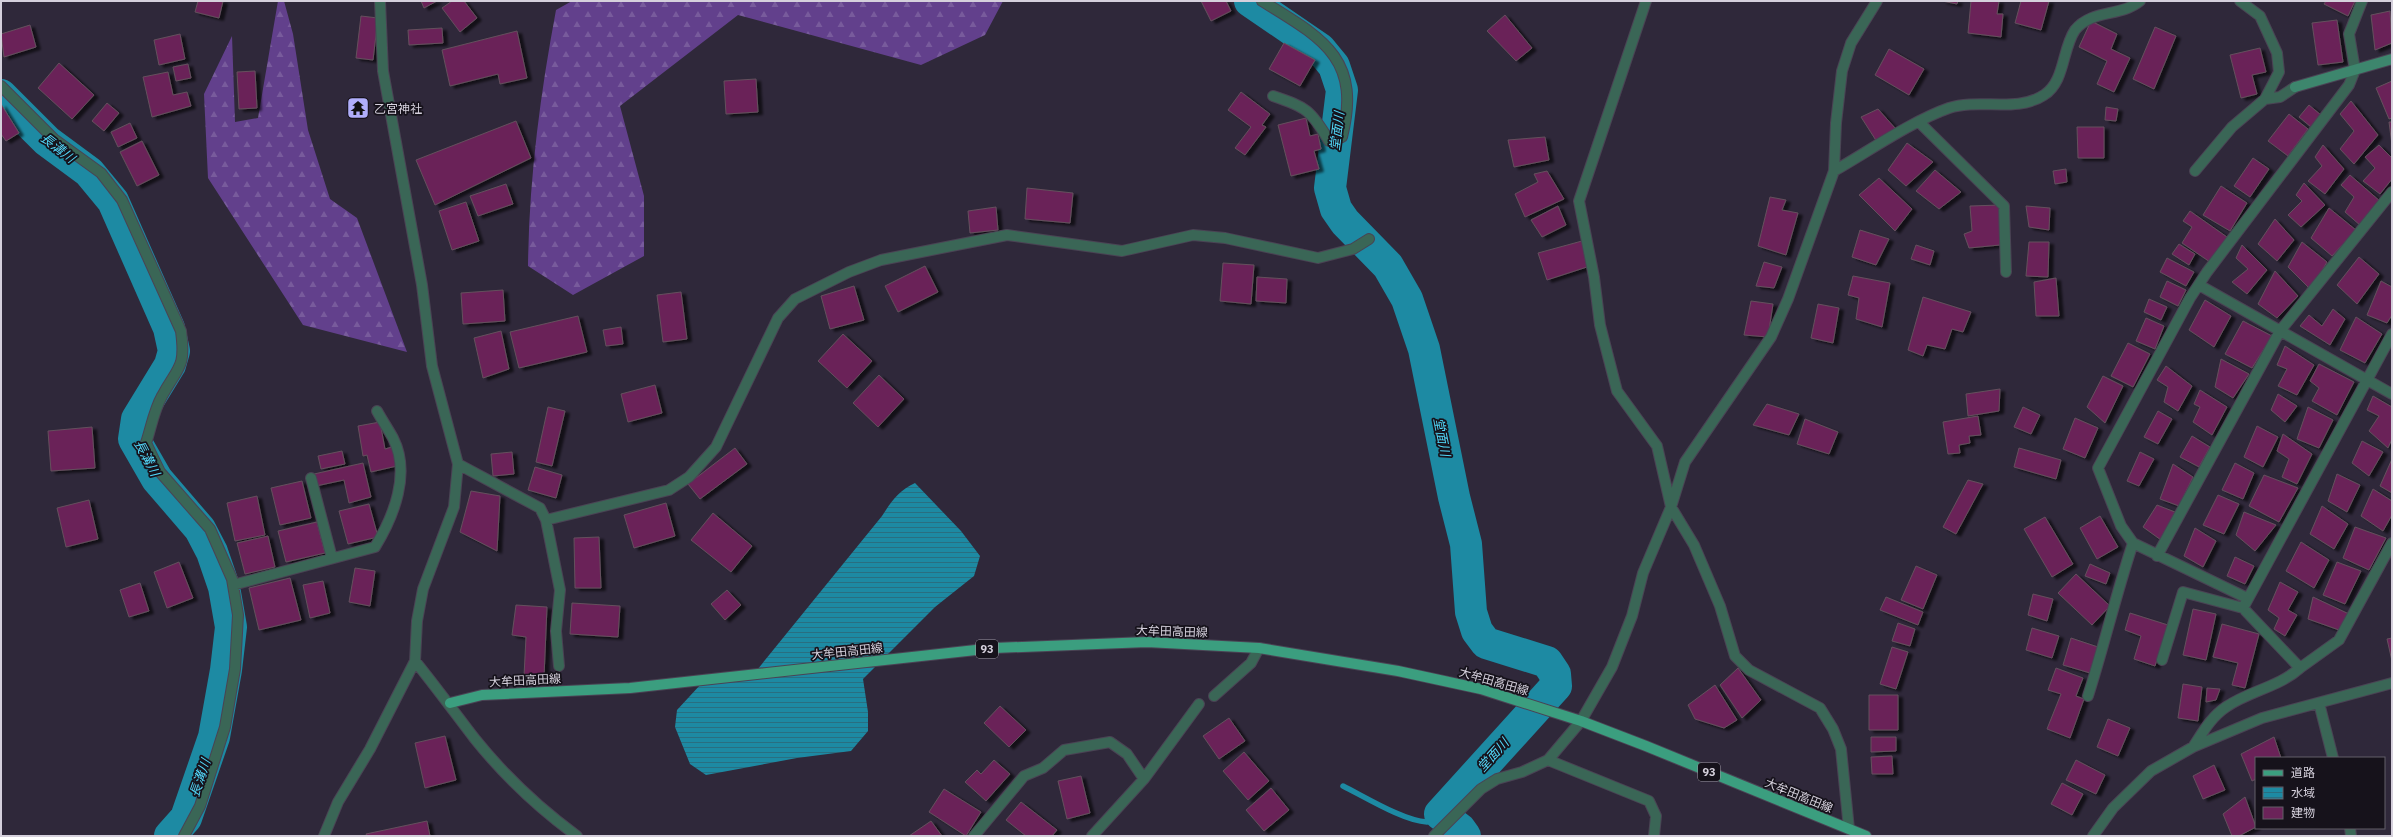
<svg xmlns="http://www.w3.org/2000/svg" width="2393" height="837" viewBox="0 0 2393 837" font-family="'IBM Plex Sans','Noto Sans JP',sans-serif">
<style>
.forest{fill:url(#forest-firs)}
.water{fill:url(#water-rules)}
.lines{fill:none;stroke-linecap:round;stroke-linejoin:round}
.stream{stroke:#1d8aa3;stroke-width:5.5}
.river{stroke:#1d8aa3;stroke-width:32}
.building{fill:#6b2359;stroke:#64505d;filter:url(#shadow)}
.street-casing{stroke:#4a4354;stroke-width:12}
.secondary-casing{stroke:#4a4354;stroke-width:12}
.primary-casing{stroke:#4a4354;stroke-width:12}
.street{stroke:#3a6656;stroke-width:10}
.secondary{stroke:#3d866d;stroke-width:10}
.primary{stroke:#3b9e7f;stroke-width:10}
.labels{text-anchor:middle;dominant-baseline:central;stroke-width:3.5;stroke-linejoin:round;paint-order:stroke}
.shield{fill:#16121b;stroke:#9c97a2;stroke-width:1}
.shield-label{font-size:11px;font-weight:bold;fill:#d5d0dc}
.poi-label{font-size:12px;fill:#d5d0dc;stroke:#16121b;text-anchor:start}
.street-label{font-size:12px;fill:#d5d0dc;stroke:#16121b}
.water-label{font-size:13px;font-style:italic;fill:#52d6f7;stroke:#16121b}
</style>
<defs>
<pattern id="forest-firs" width="22" height="20" patternUnits="userSpaceOnUse"><rect width="22" height="20" fill="#62408c"/><path d="M5 1l3.5 6h-7zM16 11l3.5 6h-7z" fill="#785b9c"/></pattern>
<pattern id="water-rules" width="6" height="5" patternUnits="userSpaceOnUse"><rect width="6" height="5" fill="#1d8aa3"/><path d="M0 2.5h6" fill="none" stroke="#296f81"/></pattern>
<filter id="shadow"><feDropShadow dx="4.5" dy="2.5" stdDeviation="1" flood-color="#0009"/></filter>
</defs>
<rect width="100%" height="100%" fill="#2f283a"/>
<path class="forest" d="M278,1H284L293,34L308,130L330,199L357,218L407,352L303,325L208,178L204,94L232,36L235,122L258,118Z
M572,1H1003L985,35L921,65L738,15L620,106L644,196V256L573,295L528,266C529,180 540,95 556,10Z"/>
<path class="water" d="M915,483L961,531L980,556L974,576L935,607L863,679L868,712V731L851,751L797,758L706,775L690,764L675,727L677,710L701,684L757,670L882,516C891,502 899,490 915,483Z"/>
<g class="lines">
<path class="stream" d="M1343,786C1365,797 1404,821 1427,822C1433,822 1436,818 1440,814"/>
<path class="river" d="M1250,1L1320,49L1334,66L1342,90L1330,188L1336,209L1345,222L1388,266L1407,299L1424,349L1454,497L1466,544L1471,612L1477,631L1486,643L1547,662L1555,674L1556,686L1440,814L1460,829L1465,836
M1,95L47,141L89,172L113,201L169,328L174,351L170,365L137,419L134,439L157,479L200,529L212,552L224,587L231,627L226,670L214,737L186,818L170,836"/>
</g>
<path class="building" d="M198,1H223L219,18L195,12Z
M421,1H437L424,8Z
M452,1H464L477,18L460,32L442,8Z
M1201,1H1226L1231,11L1211,21Z
M1942,1H1958L1957,4Z
M1971,1H1999L1997,14H2003L2001,37L1968,33Z
M2021,1H2049L2041,30L2015,23Z
M2326,1H2355L2348,16L2324,4Z
M2390,11L2392,43L2375,50L2371,15Z
M1505,15L1532,48L1516,61L1487,31Z
M361,16L378,18L373,60L356,58Z
M2337,20L2343,62L2318,65L2312,23Z
M2091,21L2117,34L2111,49L2130,58L2114,92L2097,84L2107,61L2079,47Z
M30,25L36,47L4,57L1,34Z
M2155,27L2176,36L2154,89L2133,79Z
M442,28L443,43L409,45L408,30Z
M517,31L527,78L500,84L498,74L450,86L442,50Z
M180,34L185,59L159,65L154,40Z
M1284,43L1315,60L1300,86L1269,69Z
M2260,48L2266,72L2252,75L2257,94L2241,98L2230,55Z
M1889,49L1924,69L1909,95L1875,75Z
M59,63L94,95L72,119L38,88Z
M188,64L191,78L176,81L173,67Z
M255,71L257,108L239,109L237,72Z
M168,72L173,95L187,92L191,106L152,117L143,77Z
M756,79L758,112L726,114L724,81Z
M2392,81V118L2389,119L2376,88Z
M1241,92L1270,114L1262,125L1266,127L1245,155L1235,148L1251,127L1228,110Z
M2351,101L2378,135L2354,164L2340,149L2354,131L2340,114Z
M107,103L119,113L104,131L92,121Z
M1,104L19,133L6,141L1,134Z
M2309,105L2321,115L2311,127L2299,117Z
M2106,107L2118,109L2116,121L2105,120Z
M1878,109L1895,128L1877,142L1861,117Z
M2289,114L2308,129L2288,156L2268,141Z
M1306,118L1310,136L1318,134L1321,149L1314,151L1319,169L1291,176L1278,125Z
M516,121L531,158L435,205L416,160Z
M2389,122H2392V145Z
M130,123L137,138L118,147L111,132Z
M2077,127H2104V158H2078Z
M1545,137L1549,160L1514,167L1508,140Z
M142,141L159,175L137,186L120,152Z
M1907,143L1933,162L1906,186L1888,170Z
M2323,145L2344,169L2325,194L2308,181L2322,166L2315,157Z
M2379,145L2392,158V179L2380,194L2363,181L2375,168L2365,157Z
M2253,158L2269,169L2250,197L2234,186Z
M2066,169L2067,182L2055,184L2053,171Z
M1935,170L1961,192L1939,209L1916,191Z
M1547,171L1564,199L1525,217L1515,194L1538,182L1534,174Z
M2350,175L2381,202L2361,226L2345,212L2354,197L2341,185Z
M1879,178L1912,209L1895,231L1859,195Z
M2304,183L2325,205L2301,227L2288,215L2302,201L2296,195Z
M506,184L513,204L478,216L470,196Z
M2221,186L2247,203L2230,231L2203,215Z
M1027,188L1073,193L1070,223L1025,219Z
M1770,197L1786,200L1782,210L1798,213L1786,255L1758,246Z
M466,202L479,241L452,250L439,211Z
M2000,205V245L1969,248L1964,234L1972,231L1970,206Z
M1558,206L1566,225L1542,237L1531,220Z
M2026,206L2050,208L2049,230L2029,227Z
M996,207L998,230L970,233L968,211Z
M2329,208L2356,230L2332,256L2311,238Z
M2190,211L2227,237L2210,262L2182,243L2192,227L2183,221Z
M2275,219L2294,240L2277,261L2258,244Z
M1860,230L1889,239L1876,265L1852,257Z
M1582,241L1587,267L1547,280L1538,253Z
M2029,242H2049L2048,277L2026,276Z
M2302,242L2327,262L2311,290L2288,267Z
M2179,244L2195,254L2189,265L2172,254Z
M1916,245L1934,251L1930,265L1911,259Z
M2242,245L2267,270L2247,294L2232,282L2248,269L2236,258Z
M2359,257L2379,274L2357,304L2337,285Z
M2167,258L2194,272L2186,286L2160,272Z
M1764,262L1782,267L1774,288L1756,286Z
M1223,263L1254,265L1251,304L1220,301Z
M925,266L938,292L898,312L885,286Z
M2275,271L2298,296L2277,318L2258,304Z
M1853,276L1890,283L1882,327L1856,319L1859,298L1848,295Z
M1257,277L1287,279L1286,303L1256,301Z
M2056,278L2059,316H2036L2034,282Z
M2167,281L2186,290L2178,306L2160,297Z
M2381,281L2392,287V315L2387,323L2367,315Z
M854,286L864,320L830,329L821,296Z
M503,290L505,321L463,324L461,293Z
M681,292L687,339L663,342L657,295Z
M1923,297L1971,312L1963,332L1952,329L1945,349L1927,345L1923,356L1908,350Z
M2149,299L2167,307L2161,320L2144,312Z
M2205,300L2231,316L2214,347L2189,330Z
M1751,301L1773,304L1768,337L1744,335Z
M1818,304L1839,308L1833,343L1811,338Z
M2333,309L2345,319L2330,345L2300,326L2309,315L2322,326Z
M578,316L587,352L519,368L510,332Z
M2356,317L2382,334L2365,363L2340,350Z
M2146,318L2164,326L2155,349L2136,341Z
M2243,321L2272,336L2252,368L2225,354Z
M621,327L623,344L606,346L603,330Z
M501,331L509,369L483,378L474,338Z
M843,334L872,361L847,388L818,361Z
M2128,343L2150,354L2133,387L2111,376Z
M2285,346L2314,365L2297,395L2278,386L2287,369L2277,365Z
M2221,359L2249,374L2233,398L2215,387Z
M2319,364L2354,382L2337,415L2312,401L2319,388L2310,381Z
M2166,366L2192,386L2178,411L2164,402L2168,387L2157,380Z
M879,375L904,399L878,427L853,403Z
M2103,376L2123,386L2105,423L2087,407Z
M655,385L662,413L628,422L621,394Z
M2000,389L1999,411L1968,416L1966,394Z
M2200,390L2227,407L2212,435L2193,422L2200,407L2194,404Z
M2278,394L2297,406L2285,422L2271,410Z
M2373,396L2392,407V439L2388,448L2369,431L2379,416L2367,410Z
M1767,404L1799,414L1789,435L1753,425Z
M548,407L565,411L552,466L536,462Z
M2023,407L2040,415L2031,434L2014,427Z
M2308,407L2333,420L2319,448L2297,439Z
M2158,411L2172,419L2158,444L2144,437Z
M1978,416L1981,435L1969,436L1970,443L1959,445L1960,453L1948,454L1943,422Z
M2075,418L2098,428L2085,458L2063,449Z
M1805,419L1838,432L1829,454L1797,444Z
M380,422L385,449L392,447L397,466L371,472L367,455L363,456L358,426Z
M2257,426L2278,437L2263,467L2244,457Z
M92,427L95,468L51,471L48,431Z
M2283,434L2312,454L2297,484L2282,477L2289,459L2277,451Z
M2192,436L2210,447L2199,467L2180,457Z
M2362,441L2383,452L2369,476L2352,463Z
M735,448L747,464L700,499L688,484Z
M2019,448L2061,460L2056,479L2014,467Z
M342,451L345,464L321,469L318,456Z
M512,452L514,474L493,476L491,454Z
M2140,452L2154,459L2139,486L2127,481Z
M2392,459V493L2380,486Z
M363,463L371,497L349,503L344,480L316,486L314,474Z
M2235,463L2254,473L2243,499L2222,490Z
M2173,464L2193,477L2179,506L2160,499Z
M535,467L562,475L556,498L528,490Z
M2337,474L2360,485L2347,512L2328,501Z
M2264,475L2298,488L2279,522L2249,506Z
M1968,480L1983,484L1956,534L1943,527Z
M302,481L311,518L280,525L271,488Z
M2373,489L2392,501V515L2383,531L2361,516Z
M471,491L500,496L497,551L460,532Z
M2218,495L2239,504L2224,534L2203,525Z
M257,496L265,535L235,541L227,503Z
M89,500L98,539L66,547L57,508Z
M666,503L675,536L634,548L624,515Z
M369,504L378,537L348,544L339,511Z
M2157,505L2175,512L2161,540L2143,527Z
M2322,506L2348,524L2334,549L2310,534Z
M2244,512L2276,525L2255,551L2236,535Z
M713,513L752,546L731,572L691,540Z
M2100,516L2118,547L2097,559L2080,528Z
M2045,517L2073,564L2052,577L2024,529Z
M317,522L325,553L286,562L278,531Z
M2355,527L2386,538L2369,570L2343,558Z
M2195,528L2216,541L2203,567L2184,556Z
M268,536L275,567L245,574L237,543Z
M599,537L601,588H575L574,538Z
M2301,542L2329,560L2314,588L2286,571Z
M2235,557L2254,566L2245,584L2227,576Z
M179,562L193,598L167,608L154,572Z
M2337,562L2361,571L2345,604L2323,595Z
M2090,564L2110,573L2106,584L2085,576Z
M1916,566L1937,575L1923,609L1901,600Z
M355,568L375,571L370,606L349,602Z
M2076,574L2110,606L2092,625L2058,593Z
M290,578L301,620L259,630L249,588Z
M323,581L330,613L310,618L303,585Z
M2280,582L2298,592L2288,610L2297,615L2285,636L2274,629L2279,618L2268,610Z
M140,583L149,611L129,617L120,590Z
M727,590L741,605L725,620L711,604Z
M2033,594L2053,599L2047,621L2028,615Z
M1886,597L1923,612L1918,625L1880,610Z
M2313,597L2349,614L2339,630L2308,619Z
M572,603L620,606L618,637L570,634Z
M516,605L547,607L544,677L524,676L526,637L512,635Z
M2193,609L2216,614L2206,660L2183,655Z
M2130,613L2168,625L2155,666L2134,659L2141,636L2125,630Z
M1898,623L1915,629L1910,646L1892,641Z
M2222,624L2259,634L2245,688L2232,685L2238,663L2213,657Z
M2032,628L2059,636L2052,658L2026,650Z
M2071,638L2098,647L2090,673L2063,665Z
M2392,638V661L2387,639Z
M1892,647L1908,652L1896,689L1880,684Z
M1738,668L1761,700L1742,718L1720,685Z
M2056,668L2083,678L2076,696L2084,699L2070,738L2047,729L2061,694L2048,690Z
M2183,684L2202,687L2198,721L2178,718Z
M1715,685L1737,720L1724,728L1695,719L1688,705Z
M2207,688L2220,689L2216,700L2206,702Z
M1869,695H1898V730H1869Z
M1000,706L1026,730L1009,747L984,723Z
M1229,718L1245,741L1219,759L1203,736Z
M2108,719L2130,728L2118,756L2097,747Z
M445,736L456,780L425,788L415,743Z
M1871,737H1896V751L1871,752Z
M2274,737L2281,758H2256V779L2252,781L2241,754Z
M1244,752L1269,781L1248,800L1223,771Z
M1892,756L1893,774H1872L1871,757Z
M994,760L1010,774L986,801L965,782L977,770L981,774Z
M2076,760L2105,775L2096,794L2066,780Z
M2214,765L2225,790L2203,799L2193,776Z
M1081,776L1090,813L1067,819L1058,781Z
M2062,783L2083,794L2072,815L2051,804Z
M1271,788L1289,810L1264,831L1246,810Z
M944,789L981,812L966,836L929,812Z
M2245,797L2256,827L2239,836H2232L2223,814Z
M1021,802L1057,830L1052,836H1026L1006,820Z
M427,821L430,836H367L366,834Z
M931,821L942,836H909Z"/>
<g class="lines">
<g class="street-casing">
<path id="street" d="M1262,1C1322,38 1362,58 1342,137L1329,141C1311,110 1306,107 1273,96
M1646,1L1579,201L1594,277L1600,325L1617,391L1657,446L1671,507L1694,545L1720,606L1735,656L1749,670L1820,708L1833,729L1841,749L1849,829
M2240,1L2260,16L2277,53L2279,72L2265,99
M1,86L54,139L101,173L122,200L181,331C186,369 178,366 162,396C154,410 151,428 146,443L160,472L210,529L232,579L238,615L235,669L225,727L200,806L184,836
M1920,123L2004,206L2006,272
M1834,171C1869,151 1912,121 1949,108C1979,98 2017,113 2044,95C2065,82 2062,49 2075,30C2092,9 2121,17 2140,1
M2195,171L2232,127L2265,99L2280,97L2295,87
M2199,285L2392,394
M458,464L540,508L546,520L560,590L556,631L559,666
M311,478L332,558
M546,520L669,490L689,477L716,447L778,318L795,299L849,272L881,260L1007,235L1122,251L1193,235L1225,238L1318,258L1353,249L1369,239
M2157,556L2280,331L2392,192
M233,585L375,547C394,516 411,473 393,438C388,429 382,420 377,411
M2247,598L2133,543L2121,526L2098,468L2190,298L2207,272L2349,85L2355,70L2349,34L2362,1
M2162,660L2183,592L2243,608
M415,661C436,687 455,713 475,739C504,775 540,809 577,836
M2300,668L2339,640L2392,543
M1214,696L1251,663L1259,648
M2088,696C2104,646 2116,594 2133,543
M2319,703L2333,758
M2193,747C2203,732 2211,717 2226,707C2249,691 2279,687 2300,668L2243,608L2392,334
M1548,760L1649,801L1656,816L1654,836
M2350,828L2351,836
M324,836L338,802L370,749L415,661L417,621L423,589L454,507L458,464L432,366L422,285L383,71L380,1
M974,836L1024,776L1043,768L1064,750L1110,742L1127,754L1144,779
M1092,836L1144,779L1199,704
M1434,836L1481,789L1497,779L1522,772L1548,760L1581,721L1612,667L1632,616L1643,573L1671,507L1685,462L1771,337L1788,299L1834,171L1836,123L1842,71L1851,43L1877,1
M2093,836L2113,808L2151,771L2193,747L2262,718L2392,683"/>
</g>
<g class="secondary-casing">
<path id="secondary" d="M2295,87L2392,59"/>
</g>
<g class="primary-casing">
<path id="primary" d="M450,703L482,695L630,688L994,648L1147,642L1259,648L1398,671L1481,689L1581,721L1646,746L1866,836"/>
</g>
<use href="#street" class="street"/>
<use href="#secondary" class="secondary"/>
<use href="#primary" class="primary"/>
</g>
<defs>
<g id="temple-square" transform="scale(1.15)"><rect x="-9" y="-9" width="18" height="18" rx="4" fill="#b0aefa" stroke="#16121b"/><path d="M0-6L5-2H3V0L6.5 2.5H4V6H1.5V3h-3V6H-4V2.5H-6.5L-3 0V-2H-5Z" fill="#111"/></g>
</defs>
<g fill-rule="evenodd">
<use href="#temple-square" x="358" y="108"/>
</g>
<g class="labels">
<g class="shield">
<rect x="976" y="640" width="22" height="18" rx="3"/>
<rect x="1698" y="763" width="22" height="18" rx="3"/>
</g>
<g class="shield-label">
<text x="987" y="649">93</text>
<text x="1709" y="772">93</text>
</g>
<g class="poi-label">
<text x="374" y="108">乙宮神社</text>
</g>
<g class="street-label">
<text transform="translate(1172 631) rotate(2)">大牟田高田線</text>
<text transform="translate(847 651) rotate(-6)">大牟田高田線</text>
<text transform="translate(525 680) rotate(-3)">大牟田高田線</text>
<text transform="translate(1494 681) rotate(16)">大牟田高田線</text>
<text transform="translate(1799 795) rotate(22)">大牟田高田線</text>
</g>
<g class="water-label">
<text transform="translate(1337 131) rotate(-83)">堂面川</text>
<text transform="translate(58 148) rotate(38)">長溝川</text>
<text transform="translate(1442 437) rotate(79)">堂面川</text>
<text transform="translate(147 458) rotate(62)">長溝川</text>
<text transform="translate(1493 755) rotate(-48)">堂面川</text>
<text transform="translate(200 778) rotate(-71)">長溝川</text>
</g>
</g>
<rect width="2393" height="837" fill="none" stroke="#d5d0dc" stroke-width="4"/>
<rect x="2255" y="757" width="130" height="72" fill="#16121b" stroke="#625e68"/>
<rect x="2263" y="770" width="20" height="6" fill="#3b9e7f" stroke="#625e68"/>
<text x="2291" y="777" font-size="12" fill="#d5d0dc">道路</text>
<rect x="2263" y="787" width="20" height="12" fill="url(#water-rules)" stroke="#625e68"/>
<text x="2291" y="797" font-size="12" fill="#d5d0dc">水域</text>
<rect x="2263" y="807" width="20" height="12" fill="#6b2359" stroke="#625e68"/>
<text x="2291" y="817" font-size="12" fill="#d5d0dc">建物</text>
</svg>
